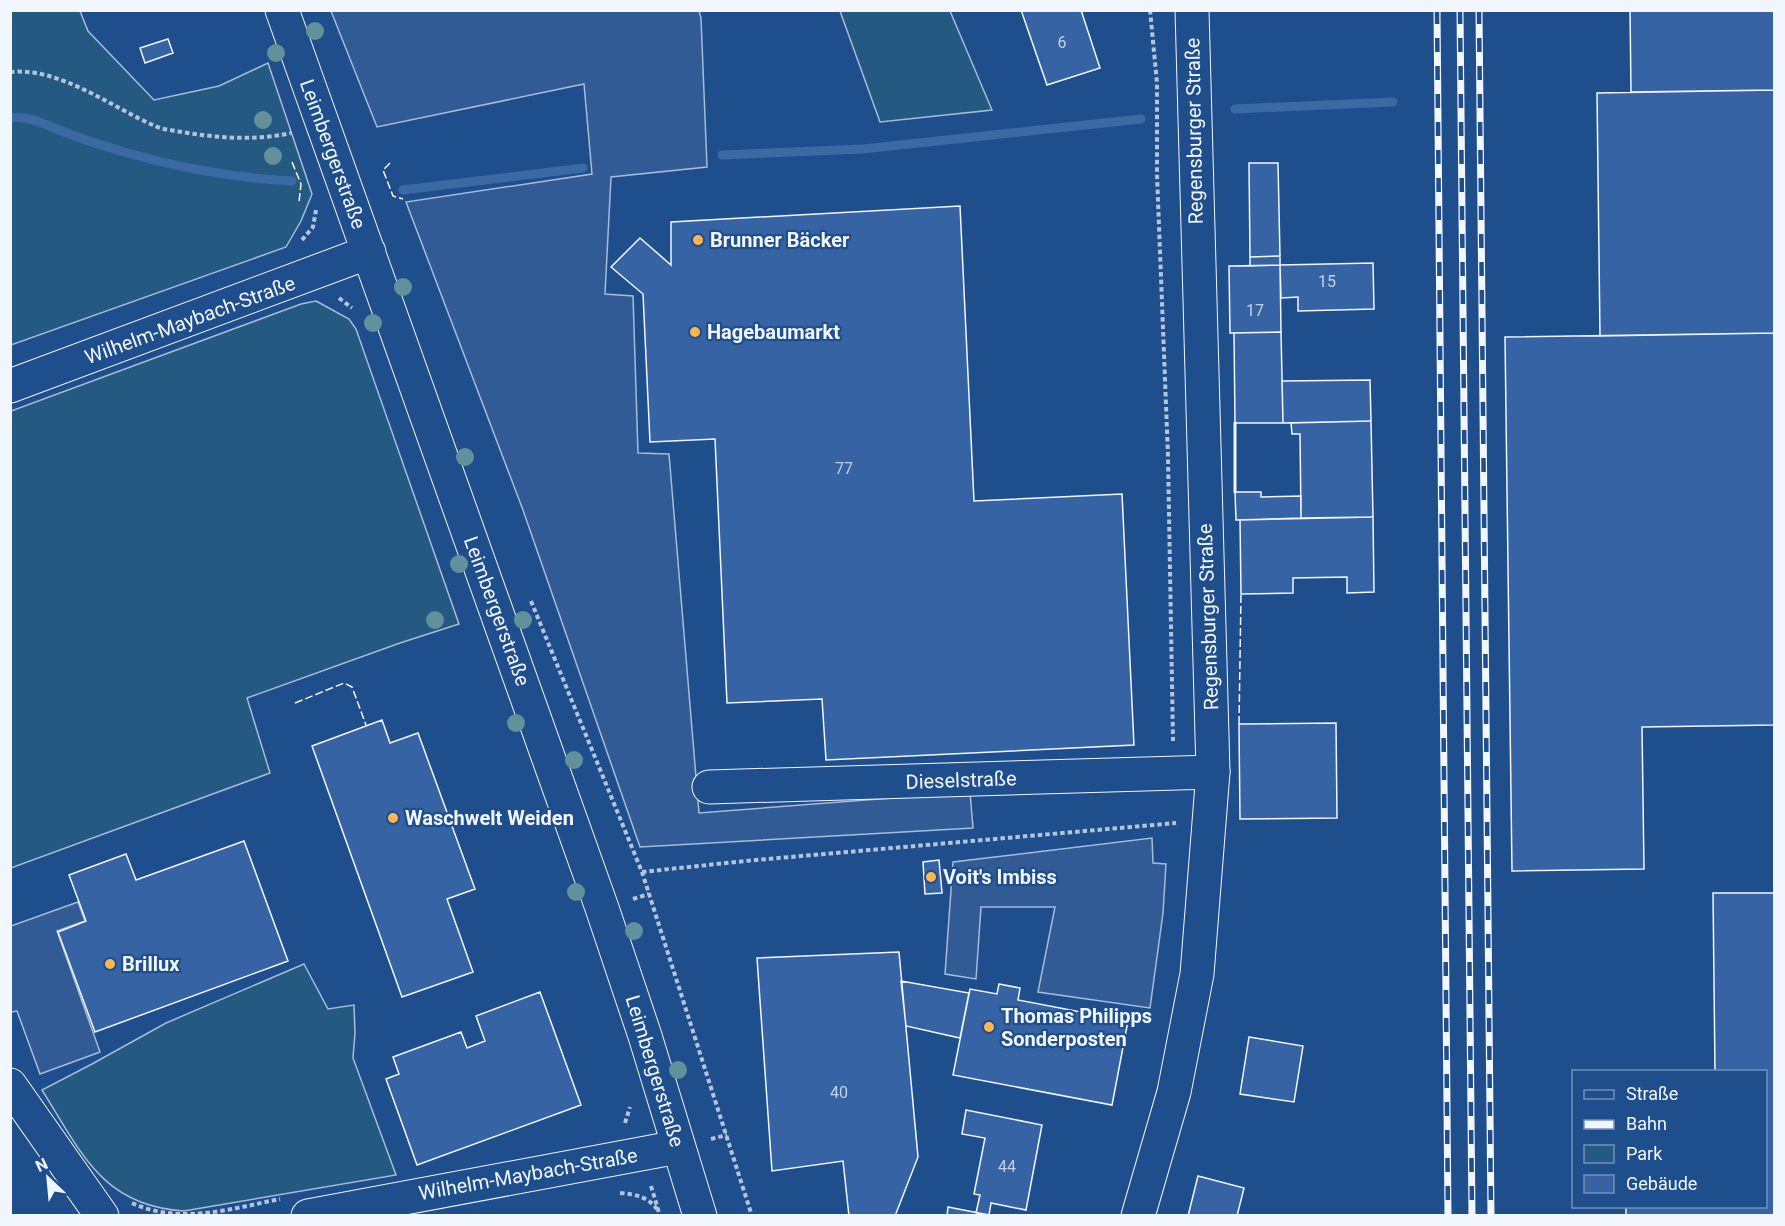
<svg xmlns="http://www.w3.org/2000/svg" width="1785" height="1226" viewBox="0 0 1785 1226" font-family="Roboto,sans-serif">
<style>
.green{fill:#245a82;stroke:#a8bbd7;stroke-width:1.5}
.parking{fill:#305b95;stroke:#a8bbd7;stroke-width:1.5}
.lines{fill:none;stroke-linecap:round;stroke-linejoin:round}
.stream{stroke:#3b69a3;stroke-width:9}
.building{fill:#3563a3;stroke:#f2f6ff;stroke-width:1.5}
.minor-casing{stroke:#f2f6ff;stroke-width:35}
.major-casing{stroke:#f2f6ff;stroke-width:35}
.path{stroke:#b3c4dc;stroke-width:4;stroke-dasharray:4.5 3;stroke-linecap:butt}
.minor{stroke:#1f4e8c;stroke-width:33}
.major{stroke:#1f4e8c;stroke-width:33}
.rail-casing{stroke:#f2f6ff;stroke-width:7}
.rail{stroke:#1f4e8c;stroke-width:4.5;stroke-dasharray:14;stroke-linecap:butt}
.fence{stroke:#f2f6ff;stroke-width:1.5;stroke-dasharray:8 3;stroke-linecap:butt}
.wall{stroke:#f2f6ff;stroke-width:3}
.tree{fill:#61919a}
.poi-dot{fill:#ffb74d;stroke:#1f4e8c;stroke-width:2}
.labels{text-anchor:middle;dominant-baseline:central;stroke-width:4.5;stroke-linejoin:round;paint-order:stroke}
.number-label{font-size:16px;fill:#c3d1e8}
.street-label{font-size:20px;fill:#f2f6ff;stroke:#1f4e8c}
.poi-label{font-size:20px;font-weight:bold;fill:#f2f6ff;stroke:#1f4e8c;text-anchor:start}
</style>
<rect width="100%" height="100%" fill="#1f4e8c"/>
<path class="green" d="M10,11H80L88,31L154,100L219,86L268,63L312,194L301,221L286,247L11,345Z
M840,11H950L992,110L880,122Z
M316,301L349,319L356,329L459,624L400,643L247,698L270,773L11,868V411L301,304Z
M304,964L328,1009L354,1005L355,1033L353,1058L396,1175L184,1211C102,1206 81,1152 42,1090L92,1064L166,1023Z"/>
<path class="parking" d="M331,11H699L701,18L707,167L611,177L605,294L633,296L638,453L669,454L699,813L970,792L973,828L640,847L523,510L406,202L592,174L584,84L377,127Z
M1152,838L1153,863L1166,864L1163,913L1150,1008L1038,992L1055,907H981L976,979L945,974L953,862Z
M78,902L85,921L57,931L100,1052L40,1074L17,1011L11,1012V926Z"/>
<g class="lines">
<path class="stream" d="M1235,109L1393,102
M10,118C31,115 49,127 67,133C86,141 105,146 124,152C179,168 235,178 292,181
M722,155L863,149L1141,119
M403,190L583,168"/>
</g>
<path class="building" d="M1021,10H1081L1100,68L1047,85Z
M1630,10H1774V90L1631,92Z
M168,39L173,53L145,63L140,48Z
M1774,90V333L1600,336L1597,93Z
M1249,163H1278L1280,256L1250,257Z
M960,206L974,501L1122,494L1134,745L826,760L822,699L727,703L715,439L650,442L643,294L611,267L640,238L671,265V222Z
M1280,256V265L1250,266V257Z
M1373,263L1374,309L1298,311V297L1281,298L1280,265Z
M1280,265L1281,332L1230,333L1229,266Z
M1281,332L1283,423H1235L1234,333Z
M1774,333V725L1642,727L1644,869L1512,871L1505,337Z
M1370,380L1371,421L1283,423L1282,381Z
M1371,421L1373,517L1301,518L1300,434H1292L1291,423Z
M1235,492H1261V497L1301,496V518L1236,520Z
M1373,517L1374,592L1347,593V577L1293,578V593L1241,594L1240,520Z
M382,720L390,743L418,733L475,889L447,899L473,972L402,997L312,746Z
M1336,723L1337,818L1240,819L1239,724Z
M244,841L288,961L95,1032L58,932L86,921L69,875L126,854L136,880Z
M939,860L942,893L925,894L923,862Z
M1713,893H1774V1216H1626V1206H1766V1072H1715Z
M899,952L918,1157L895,1216H849L843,1161L772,1171L757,958Z
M901,981L969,993L960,1038L906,1026Z
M999,984L1020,988L1018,1000L1128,1021L1112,1105L953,1075L970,989L997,994Z
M540,992L581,1105L417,1165L386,1079L399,1074L393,1057L461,1032L467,1048L485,1041L476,1016Z
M1249,1037L1303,1046L1294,1102L1240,1094Z
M966,1110L1042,1125L1026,1210L991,1203L989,1215L976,1213L980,1195L974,1194L985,1138L962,1134Z
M1198,1176L1244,1188L1237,1216H1188Z
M948,1207L989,1215L990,1216H947Z"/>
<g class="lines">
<g class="minor-casing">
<path id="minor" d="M282,10L602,908L645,1036L700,1216
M10,386L369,252
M709,787L1213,772
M10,1085L102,1216
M308,1216L678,1147"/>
</g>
<g class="major-casing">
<path id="major" d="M1138,1216L1174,1092L1197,974L1213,772L1192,10"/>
</g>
<path class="path" d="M1150,10L1157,83V175L1168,456L1173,741
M10,72C60,67 111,107 155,126C163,130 173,130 182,132C218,138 254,141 291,133
M302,240L313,227L316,210
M339,298L352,308
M531,601L642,872L752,1216
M642,872L745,861L1176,823
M633,899L649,894
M625,1123L630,1107
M711,1139L727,1135
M651,1186L660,1216
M620,1193C635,1194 648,1197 657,1209
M132,1203C180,1225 230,1209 280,1199"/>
<use href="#minor" class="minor"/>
<use href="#major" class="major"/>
<g class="rail-casing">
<path id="rail" d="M1437,10L1448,1216
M1460,10L1472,1216
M1479,10L1491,1216"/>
</g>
<use href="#rail" class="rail"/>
<path class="fence" d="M292,162L301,184L299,202
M390,163L383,170L393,196L403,199
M295,703L344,683L352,687L366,725
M1239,724L1241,594"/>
<path class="wall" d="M1235,423V492"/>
</g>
<g class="tree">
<circle cx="315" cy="31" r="9"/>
<circle cx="276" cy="53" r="9"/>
<circle cx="263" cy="120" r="9"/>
<circle cx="273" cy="156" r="9"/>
<circle cx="403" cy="287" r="9"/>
<circle cx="373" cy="323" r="9"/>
<circle cx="465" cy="457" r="9"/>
<circle cx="459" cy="564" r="9"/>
<circle cx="435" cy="620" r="9"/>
<circle cx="523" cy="620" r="9"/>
<circle cx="516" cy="723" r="9"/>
<circle cx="574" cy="760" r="9"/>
<circle cx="576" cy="892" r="9"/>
<circle cx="634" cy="931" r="9"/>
<circle cx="678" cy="1070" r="9"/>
</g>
<g class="poi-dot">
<circle cx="698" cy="240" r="6"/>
<circle cx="695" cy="332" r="6"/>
<circle cx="393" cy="818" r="6"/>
<circle cx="931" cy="877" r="6"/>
<circle cx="110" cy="964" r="6"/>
<circle cx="989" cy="1027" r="6"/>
</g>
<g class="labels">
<g class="number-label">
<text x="1062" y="42">6</text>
<text x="1327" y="281">15</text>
<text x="1255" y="310">17</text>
<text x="844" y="468">77</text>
<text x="839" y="1092">40</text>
<text x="1007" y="1166">44</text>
</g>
<g class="street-label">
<text transform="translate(1194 131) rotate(-91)">Regensburger Straße</text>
<text transform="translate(333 154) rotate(70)">Leimbergerstraße</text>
<text transform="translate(190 320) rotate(-20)">Wilhelm-Maybach-Straße</text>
<text transform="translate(497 611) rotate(70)">Leimbergerstraße</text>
<text transform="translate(1208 617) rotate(-92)">Regensburger Straße</text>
<text transform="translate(961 780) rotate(-2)">Dieselstraße</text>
<text transform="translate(655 1071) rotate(73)">Leimbergerstraße</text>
<text transform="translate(528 1174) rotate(-10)">Wilhelm-Maybach-Straße</text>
</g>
<g class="poi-label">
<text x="710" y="240">Brunner Bäcker</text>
<text x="707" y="332">Hagebaumarkt</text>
<text x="405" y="818">Waschwelt Weiden</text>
<text x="943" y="877">Voit's Imbiss</text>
<text x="122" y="964">Brillux</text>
<text x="1001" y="1016">Thomas Philipps<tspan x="1001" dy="23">Sonderposten</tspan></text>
</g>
</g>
<rect width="1785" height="1226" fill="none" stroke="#f2f6ff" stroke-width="24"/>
<rect x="1572" y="1070" width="195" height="138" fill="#1f4e8c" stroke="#7391ba" stroke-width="1.5"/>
<rect x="1584" y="1090" width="30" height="9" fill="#1f4e8c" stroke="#7391ba" stroke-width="1.5"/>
<text x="1626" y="1100" font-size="18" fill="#f2f6ff">Straße</text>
<rect x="1584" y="1120" width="30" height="9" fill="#f2f6ff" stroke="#7391ba" stroke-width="1.5"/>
<text x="1626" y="1130" font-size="18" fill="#f2f6ff">Bahn</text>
<rect x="1584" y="1145" width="30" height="18" fill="#245a82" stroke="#7391ba" stroke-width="1.5"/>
<text x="1626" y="1160" font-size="18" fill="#f2f6ff">Park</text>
<rect x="1584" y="1175" width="30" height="18" fill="#3563a3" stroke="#7391ba" stroke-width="1.5"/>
<text x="1626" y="1190" font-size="18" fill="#f2f6ff">Gebäude</text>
<g transform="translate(48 1178) rotate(334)" stroke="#1f4e8c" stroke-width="4.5" paint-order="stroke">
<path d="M0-4.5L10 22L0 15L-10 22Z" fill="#f2f6ff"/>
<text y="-9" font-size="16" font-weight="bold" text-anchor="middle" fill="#f2f6ff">N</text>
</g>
</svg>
